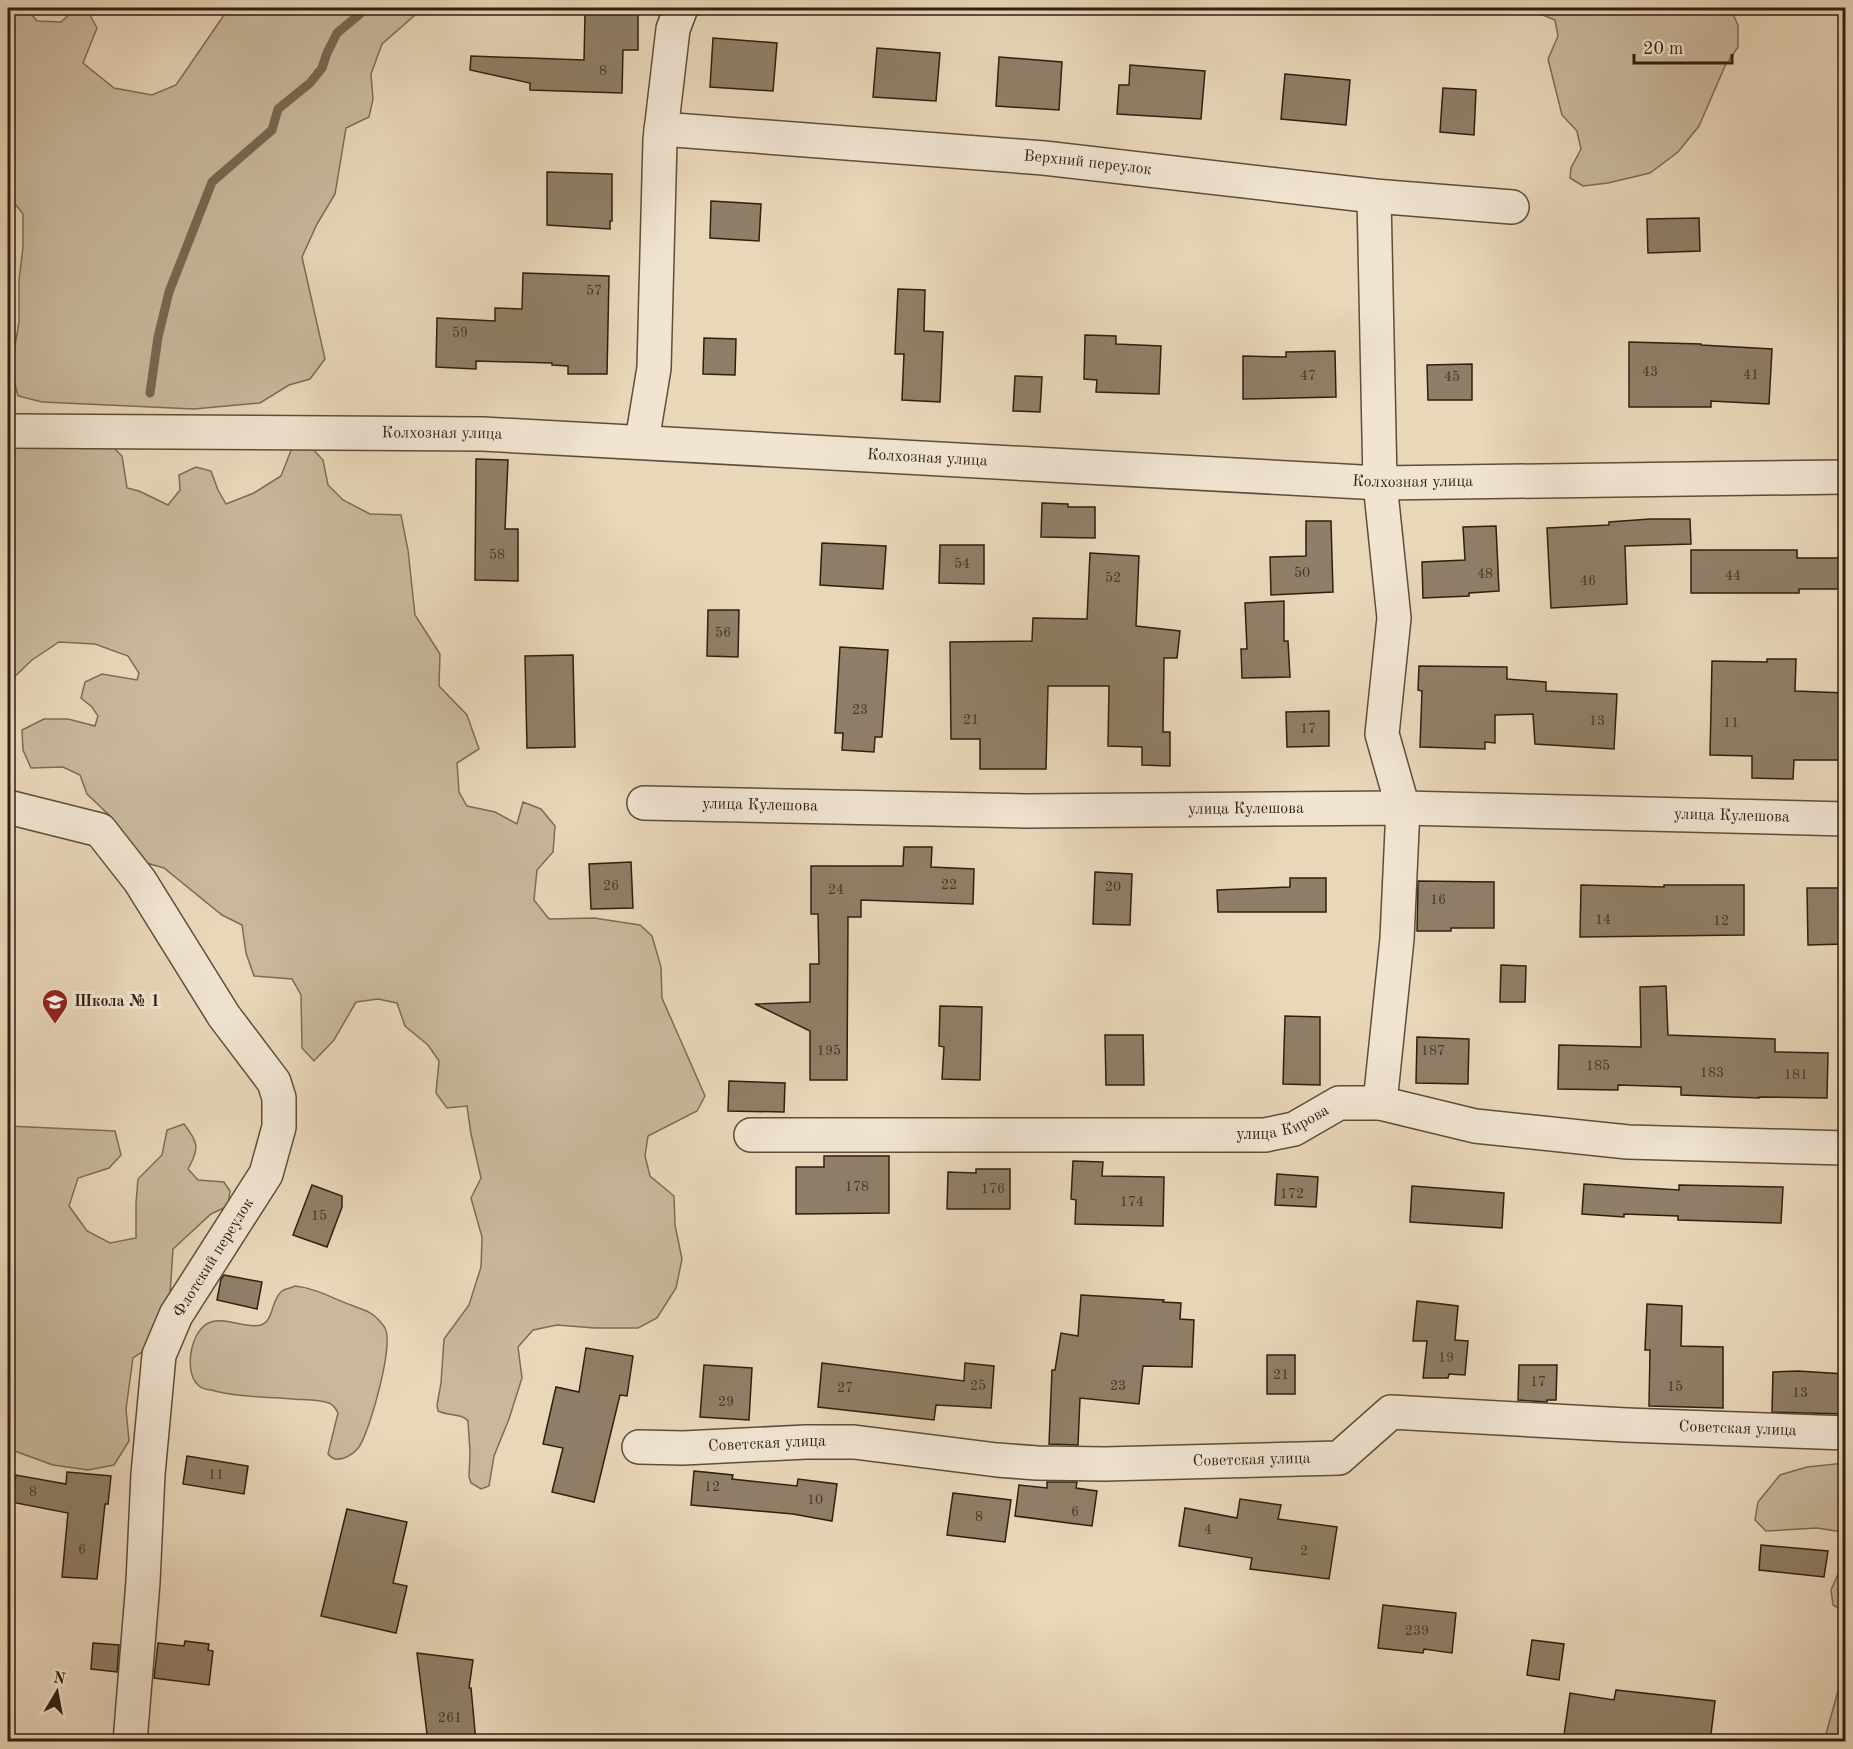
<svg xmlns="http://www.w3.org/2000/svg" width="1853" height="1749" viewBox="0 0 1853 1749" font-family="'Old Standard TT',serif">
<style>
.green{fill:#c9b89d;stroke:#7c6c56;stroke-width:1.5}
.lines{fill:none;stroke-linecap:round;stroke-linejoin:round}
.stream{stroke:#796853;stroke-width:9}
.building{fill:#907f68;stroke:#2f1f10;stroke-width:1.5}
.minor-casing{stroke:#5e4d3a;stroke-width:36}
.minor{stroke:#f1e5d2;stroke-width:33}
.labels{text-anchor:middle;dominant-baseline:central;stroke-width:6;stroke-linejoin:round;paint-order:stroke}
.number-label{font-size:14px;fill:#473726}
.street-label{font-size:16px;fill:#2f1f10;stroke:#f1e5d2}
.poi-label{font-size:16px;font-weight:bold;fill:#2f1f10;stroke:#f1e5d2;text-anchor:start}
</style>
<rect width="100%" height="100%" fill="#e9d7ba"/>
<filter id="stains"><feTurbulence type="fractalNoise" baseFrequency=".00333" numOctaves="4"/><feColorMatrix values="0 0 0 0 .2 0 0 0 0 .09 0 0 0 0 .02 0 0 0 .5 -.17"/></filter>
<radialGradient id="worn" r=".72"><stop offset=".6" stop-color="#630" stop-opacity="0"/><stop offset="1" stop-color="#630" stop-opacity=".3"/></radialGradient>
<path class="green" d="M8,8H26L37,21L61,22L76,8H86L97,28L83,63L114,88L152,95L176,85L222,18L227,8H423L382,44L371,74L373,99L369,117L346,128L335,194L317,224L302,257L325,359L310,379L289,385L260,403L194,409L42,402L18,396L11,369L19,322V280L23,247V214L8,195Z
M1526,8H1730L1738,25V47L1725,66L1699,126L1678,152L1650,173L1608,183L1583,186L1570,178L1571,168L1581,149L1577,131L1562,115L1548,59L1558,36L1555,20Z
M309,445L323,460L328,485L343,500L370,514L401,515L408,550L415,615L440,654L439,686L467,715L479,749L457,763L459,792L467,806L495,812L517,824L523,802L541,809L555,826L553,852L537,870L534,900L549,919L594,918L640,925L652,936L661,967L662,998L705,1096L697,1111L648,1136L645,1156L650,1176L674,1196L675,1225L682,1259L676,1288L657,1318L638,1328H595L557,1325L533,1330L518,1347L522,1378L509,1419L494,1456L489,1486L481,1489L471,1483L469,1477L470,1452L468,1421C461,1413 448,1416 438,1411L437,1405L441,1383L444,1339L469,1305L481,1267L482,1237L471,1198L481,1178L471,1134L467,1106L447,1108L436,1093L439,1061L428,1045L405,1026L397,1003L378,999L356,1002L334,1040L314,1061L302,1048L301,995L292,979L254,976L246,953L242,925L222,915L164,868L143,862L109,815L87,794L80,775L63,767L31,768L23,750L22,730L44,719H68L95,726L98,716L92,707L81,698L85,682L102,674L137,680L139,673L128,656L95,644L59,642L32,660L10,681L8,680V446H112L122,456L127,488L139,491L168,505L180,490L179,475L196,467L211,471L218,490L226,504L254,493L281,476L292,448Z
M184,1124C198,1142 200,1148 188,1169L198,1180L224,1182L230,1191L228,1206L211,1214L173,1249L169,1309L163,1338L133,1358L126,1409L129,1441L114,1465L88,1470L53,1465L12,1450L8,1446V1126L115,1131L121,1155L109,1168L78,1178L69,1206L87,1231L110,1243L136,1238V1203L138,1179L162,1155L167,1130Z
M295,1286C315,1288 332,1298 351,1305C358,1308 366,1310 372,1314C376,1317 382,1323 385,1328C394,1345 370,1431 359,1447C355,1452 350,1456 344,1458C337,1460 333,1460 328,1454L338,1413C336,1409 334,1405 329,1403C318,1399 304,1400 293,1399C266,1397 237,1397 211,1390C207,1390 201,1388 198,1385C183,1371 191,1328 211,1322C228,1317 244,1329 261,1325C274,1321 271,1299 282,1291C285,1289 291,1288 295,1286Z
M1845,1463V1538L1842,1532L1817,1528L1766,1531L1755,1520L1758,1502L1780,1475L1807,1467Z
M1845,1558V1612L1833,1605L1831,1590Z
M1845,1666V1741H1825L1826,1734Z"/>
<g class="lines">
<path class="stream" d="M150,393L158,337L169,292L212,182L272,130L278,109L310,83L322,68L327,53L337,33L367,8"/>
</g>
<path class="building" d="M585,14H638V50H623L622,93L530,90V83L470,70L471,56L584,60Z
M713,38L777,43L773,91L710,87Z
M877,48L940,53L936,101L873,97Z
M999,57L1062,62L1059,110L996,106Z
M1130,65L1205,71L1201,119L1117,114L1119,85H1129Z
M1285,74L1350,80L1346,125L1281,119Z
M1443,88L1476,90L1474,135L1440,132Z
M547,172L612,174V221H610V229L547,225Z
M711,201L761,204L759,241L710,238Z
M1699,218L1700,251L1648,253L1647,219Z
M523,273L609,276L607,374H568V366L552,365V363L476,361V369L436,367L437,318L495,321V308L522,309Z
M898,289L925,290L924,331L943,332L940,402L902,400L904,354H895Z
M1085,335L1116,336V344L1161,346L1159,394L1096,392L1097,380L1084,379Z
M704,338L736,339L735,375L703,374Z
M1629,342L1701,344V345L1772,349L1769,404L1711,401V407H1629Z
M1335,351L1336,397L1243,399V356L1286,357V352Z
M1472,364V400H1428L1427,365Z
M1015,376L1042,377L1040,412L1013,411Z
M476,459L508,460L505,529H518V581L475,580Z
M1042,503L1068,504V507H1095V538L1041,537Z
M1650,519H1690L1691,544L1625,546L1627,604L1551,608L1547,528L1609,525V522Z
M1306,521H1331L1333,592L1271,595L1270,557L1306,556Z
M1496,526L1499,591L1469,593V596L1423,598L1422,562L1465,560L1463,527Z
M822,543L886,546L883,589L820,585Z
M940,545H984V584L939,583Z
M1691,550H1797V558H1845V589H1799V593H1691Z
M1090,553L1139,556L1136,626L1180,631L1177,658H1164L1163,732H1170V766L1142,765V747L1108,746L1109,686H1048L1046,769H980V739H951L950,642L1032,641L1033,618L1087,619Z
M1284,601V641H1288L1290,677L1242,678L1241,649H1247L1245,603Z
M708,610H739L738,657L707,656Z
M840,647L888,650L882,737H875L874,752L842,750L843,733H835Z
M573,655L575,747L527,748L525,656Z
M1767,659H1796L1795,691L1845,693V760H1794L1793,779L1752,778V756L1710,755L1712,661L1767,662Z
M1419,666L1507,667V679L1546,682V691L1617,694L1614,749L1535,744L1533,714L1495,715V743L1485,742V749L1420,747L1422,691L1418,690Z
M1329,711V746L1287,747L1286,712Z
M904,847H932L931,867L974,869L973,904L861,900V917H848L847,1080H810V1031L755,1004L810,1002V964H819L818,914H811V866H903Z
M631,862L633,908L591,909L589,864Z
M1095,872L1132,874L1130,925L1093,924Z
M1290,878H1326V912H1218L1217,890L1290,887Z
M1418,881L1494,882V928H1451V931H1417Z
M1581,885L1664,887V885H1744V935L1580,937Z
M1807,888H1845V944L1808,945Z
M1501,965L1526,966L1525,1002H1500Z
M1666,986L1668,1035L1775,1039V1052L1828,1053L1827,1098L1759,1097V1098L1681,1095V1087L1618,1085V1090L1558,1089L1559,1045L1641,1047L1640,987Z
M940,1006L982,1007L980,1080L942,1079L944,1047L939,1046Z
M1285,1016L1320,1017V1085L1283,1084Z
M1105,1035H1143L1144,1085H1106Z
M1417,1037L1469,1039L1468,1084L1416,1083Z
M729,1081L785,1083L784,1112L728,1111Z
M824,1156H889V1213L796,1214V1167H824Z
M1073,1161L1103,1162L1102,1176L1164,1177L1163,1226L1075,1224L1076,1200L1071,1199Z
M976,1169H1010V1209H947L948,1172L976,1173Z
M1277,1174L1318,1177L1316,1207L1275,1205Z
M1584,1184L1679,1190V1185L1783,1187L1781,1223L1678,1220V1216L1624,1214V1217L1582,1214Z
M312,1185L342,1196V1207L327,1247L293,1235Z
M1412,1186L1504,1193L1502,1228L1410,1222Z
M224,1275L262,1282L257,1309L217,1300L221,1279Z
M1081,1295L1164,1300L1163,1302L1181,1303L1180,1319L1194,1320L1192,1367L1143,1366L1139,1404L1080,1398L1078,1445L1049,1444L1052,1370H1055L1061,1333L1078,1336Z
M1417,1301L1458,1306L1455,1340L1468,1341L1465,1375L1449,1374L1448,1378H1423L1427,1341H1413Z
M1647,1304L1682,1306L1681,1346L1723,1347V1408L1649,1406L1650,1350H1645Z
M586,1348L633,1356L627,1396L620,1395L594,1502L552,1492L563,1448L543,1444L556,1387L579,1392Z
M1267,1355H1295V1394H1267Z
M822,1363L964,1381L965,1363L994,1366L991,1408L936,1405L934,1420L818,1407Z
M704,1365L752,1368L749,1420L700,1417Z
M1519,1365H1557L1556,1400H1547V1402L1518,1400Z
M1798,1371L1845,1374L1844,1414L1772,1412L1773,1372Z
M187,1456L248,1466L244,1494L183,1484Z
M694,1471L733,1475L732,1479L797,1486L798,1479L837,1484L832,1521L793,1514L691,1505Z
M67,1472L111,1476L108,1504H105L97,1579L62,1577L68,1513L11,1502L16,1475L66,1484Z
M1047,1482H1077L1076,1488L1097,1491L1092,1526L1015,1516L1019,1485L1047,1488Z
M953,1493L1011,1500L1005,1542L947,1535Z
M1240,1499L1281,1505L1278,1519L1337,1527L1329,1579L1250,1569L1252,1558L1179,1546L1185,1508L1237,1518Z
M347,1509L407,1522L393,1583L407,1586L396,1633L321,1616Z
M1761,1545L1828,1551L1824,1577L1759,1570Z
M1383,1605L1456,1613L1452,1653L1424,1649L1423,1653L1378,1648Z
M1532,1640L1564,1644L1559,1680L1527,1675Z
M185,1641L209,1644L208,1650L213,1651L209,1685L154,1678L158,1643L184,1646Z
M93,1643L119,1645L117,1672L91,1669Z
M417,1653L473,1660L469,1688H471L476,1742H428Z
M1616,1690L1715,1701L1710,1742H1563L1570,1693L1614,1700Z"/>
<g class="lines">
<g class="minor-casing">
<g id="minor">
<path id="s1" d="M661,129L1044,158L1374,196L1512,207"/>
<path d="M1374,196L1380,483L1394,618L1382,734L1403,808L1397,939L1380,1103"/>
<path id="s2" d="M8,431L483,434L1380,483L1846,477"/>
<path d="M642,441L654,368L660,140L673,29L681,8"/>
<path id="s3" d="M644,803L1025,811L1403,808L1846,819"/>
<path d="M8,807L100,830L140,881L224,1016L274,1082L279,1098V1127L266,1174L176,1315L159,1355L148,1474L143,1582L130,1742"/>
<path id="s4" d="M751,1135H1265L1294,1129L1339,1103H1380L1475,1126L1628,1142L1846,1148"/>
<path id="s5" d="M639,1447L683,1448L806,1442H854L997,1460L1037,1463L1105,1464L1339,1458L1391,1412L1626,1425L1846,1433"/>
</g>
</g>
<use href="#minor" class="minor"/>
</g>
<defs>
<g id="school-pin" transform="scale(1.35)"><path d="M0 17L-7.5 6A9.5 9.5 0 1 1 7.5 6Z" fill="#8f2418" stroke="#f1e5d2"/><path d="M0-5L7-2L0 1L-7-2ZM-4 1L0 2.5L4 1V4Q0 6-4 4Z" fill="#fff"/></g>
</defs>
<g fill-rule="evenodd">
<use href="#school-pin" x="55" y="1002"/>
</g>
<g class="labels">
<g class="number-label">
<text x="603" y="71">8</text>
<text x="594" y="291">57</text>
<text x="460" y="333">59</text>
<text x="1650" y="372">43</text>
<text x="1751" y="375">41</text>
<text x="1308" y="376">47</text>
<text x="1452" y="377">45</text>
<text x="497" y="555">58</text>
<text x="962" y="564">54</text>
<text x="1302" y="573">50</text>
<text x="1485" y="574">48</text>
<text x="1733" y="576">44</text>
<text x="1113" y="578">52</text>
<text x="1588" y="581">46</text>
<text x="723" y="633">56</text>
<text x="860" y="710">23</text>
<text x="971" y="720">21</text>
<text x="1597" y="721">13</text>
<text x="1731" y="723">11</text>
<text x="1308" y="729">17</text>
<text x="949" y="885">22</text>
<text x="611" y="886">26</text>
<text x="1113" y="887">20</text>
<text x="836" y="890">24</text>
<text x="1438" y="900">16</text>
<text x="1603" y="920">14</text>
<text x="1721" y="921">12</text>
<text x="829" y="1051">195</text>
<text x="1433" y="1051">187</text>
<text x="1598" y="1066">185</text>
<text x="1712" y="1073">183</text>
<text x="1796" y="1075">181</text>
<text x="857" y="1187">178</text>
<text x="993" y="1189">176</text>
<text x="1292" y="1194">172</text>
<text x="1132" y="1202">174</text>
<text x="319" y="1216">15</text>
<text x="1446" y="1358">19</text>
<text x="1281" y="1375">21</text>
<text x="1538" y="1382">17</text>
<text x="978" y="1386">25</text>
<text x="1118" y="1386">23</text>
<text x="1675" y="1387">15</text>
<text x="845" y="1388">27</text>
<text x="1800" y="1393">13</text>
<text x="726" y="1402">29</text>
<text x="216" y="1475">11</text>
<text x="712" y="1487">12</text>
<text x="33" y="1492">8</text>
<text x="815" y="1500">10</text>
<text x="1075" y="1512">6</text>
<text x="979" y="1517">8</text>
<text x="1208" y="1530">4</text>
<text x="82" y="1550">6</text>
<text x="1304" y="1551">2</text>
<text x="1417" y="1631">239</text>
<text x="450" y="1718">261</text>
</g>
<g class="street-label">
<text stroke="none"><textPath href="#s1" startOffset="428">Верхний переулок</textPath></text>
<text stroke="none"><textPath href="#s2" startOffset="434">Колхозная улица</textPath></text>
<text stroke="none"><textPath href="#s2" startOffset="920">Колхозная улица</textPath></text>
<text stroke="none"><textPath href="#s2" startOffset="1406">Колхозная улица</textPath></text>
<text stroke="none"><textPath href="#s3" startOffset="116">улица Кулешова</textPath></text>
<text stroke="none"><textPath href="#s3" startOffset="602">улица Кулешова</textPath></text>
<text stroke="none"><textPath href="#s3" startOffset="1088">улица Кулешова</textPath></text>
<text stroke="none"><textPath href="#s4" startOffset="534">улица Кирова</textPath></text>
<text transform="translate(214 1258) rotate(-58)">Флотский переулок</text>
<text stroke="none"><textPath href="#s5" startOffset="1118">Советская улица</textPath></text>
<text stroke="none"><textPath href="#s5" startOffset="128">Советская улица</textPath></text>
<text stroke="none"><textPath href="#s5" startOffset="614">Советская улица</textPath></text>
</g>
<g class="poi-label">
<text x="74" y="1002">Школа № 1</text>
</g>
</g>
<rect width="1853" height="1749" fill="none" stroke="#e9d7ba" stroke-width="30"/>
<rect x="9" y="9" width="1835" height="1731" fill="none" stroke="#2f1f10" stroke-width="3"/>
<rect x="15" y="15" width="1823" height="1719" fill="none" stroke="#2f1f10" stroke-width="1.5"/>
<g transform="translate(57 1692) rotate(10)" stroke="#f1e5d2" stroke-width="4.5" paint-order="stroke">
<path d="M0-4.5L10 22L0 15L-10 22Z" fill="#2f1f10"/>
<text y="-9" font-size="16" font-weight="bold" text-anchor="middle" fill="#2f1f10">N</text>
</g>
<path d="M1634 54v9h98v-9" fill="none" stroke="#2f1f10" stroke-width="3"/>
<text x="1643" y="54" font-size="18" fill="#2f1f10" stroke="#f1e5d2" stroke-width="4.5" paint-order="stroke">20 m</text>
<rect width="100%" height="100%" filter="url(#stains)"/>
<rect width="100%" height="100%" fill="url(#worn)"/>
</svg>
